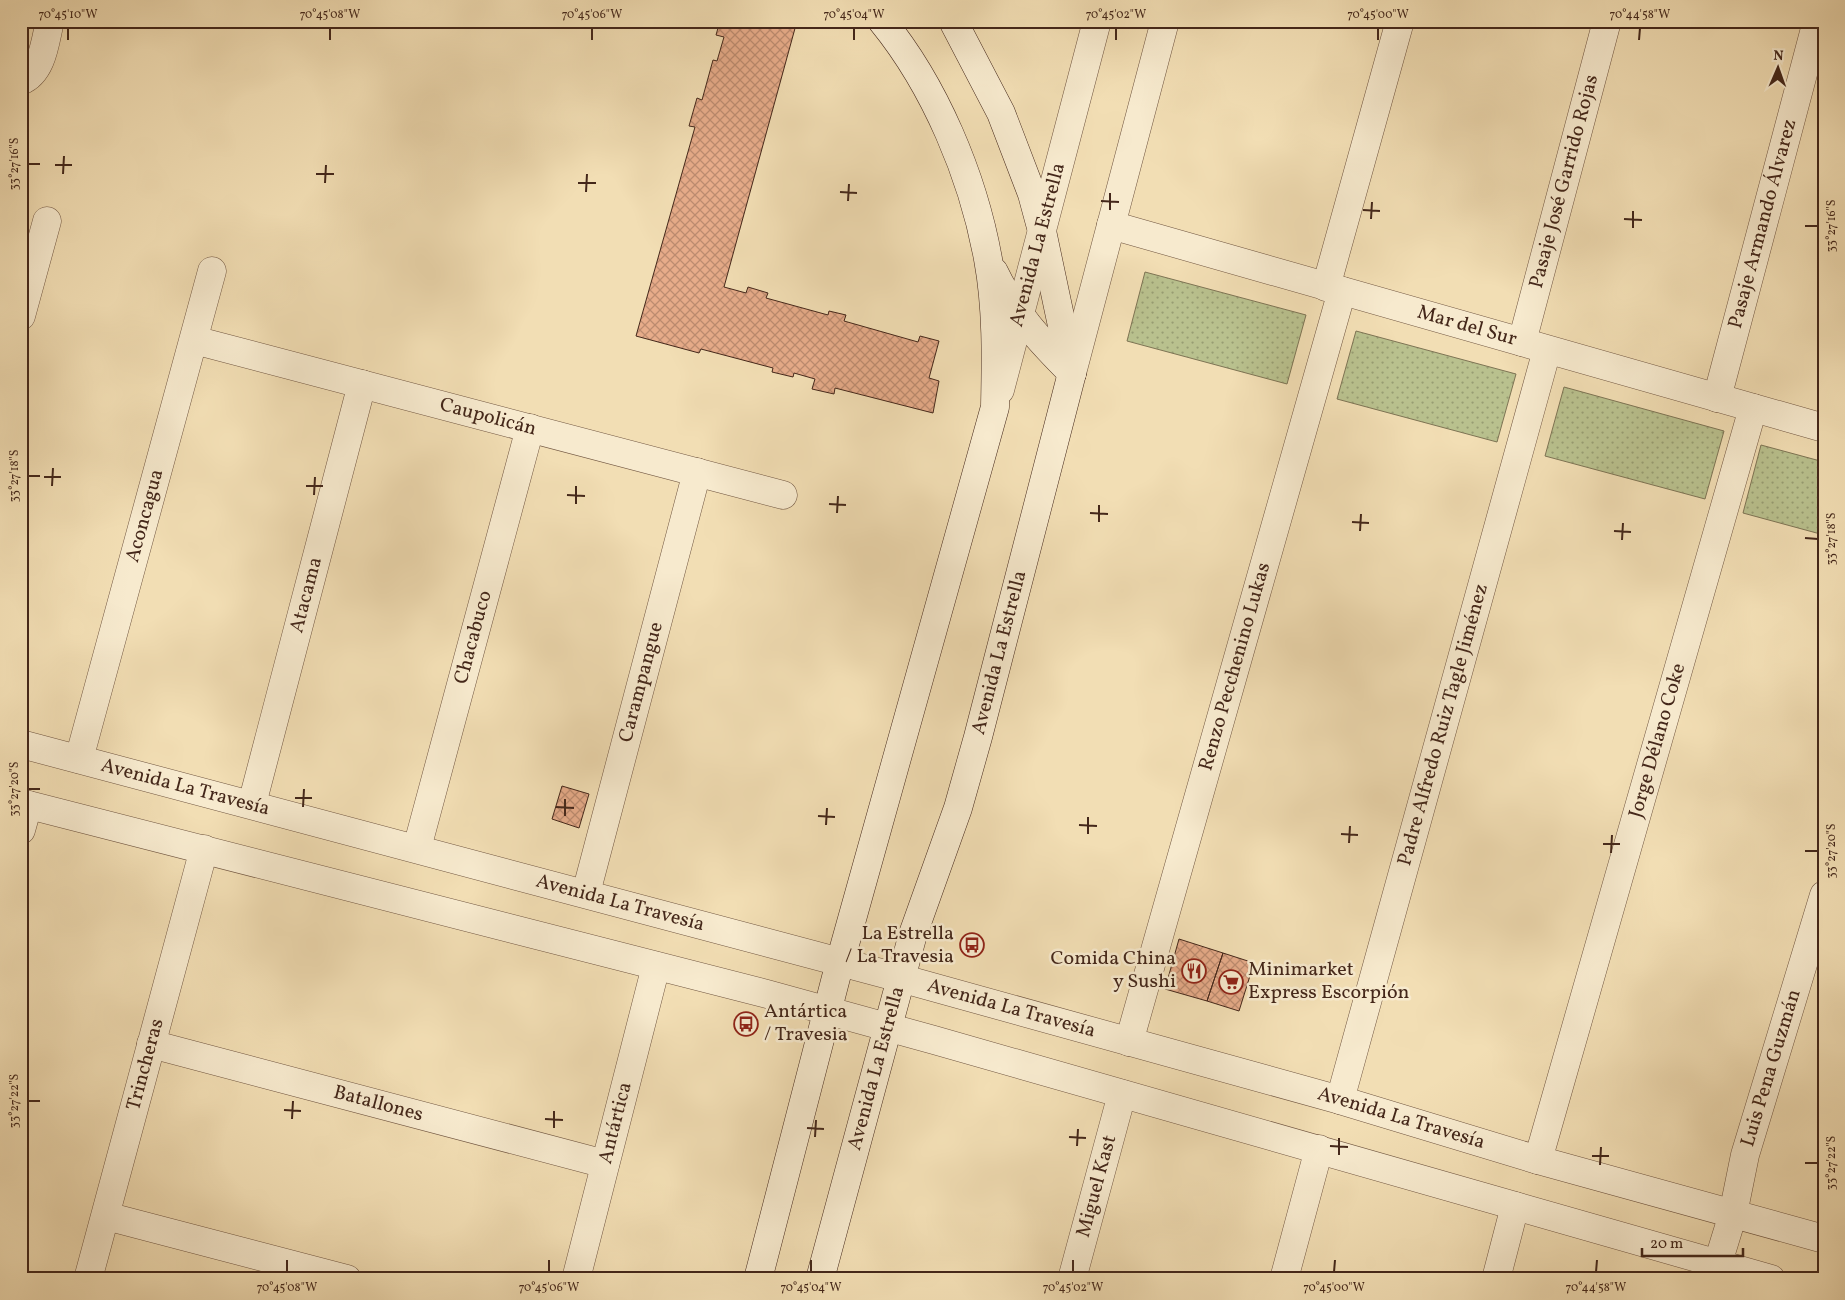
<svg xmlns="http://www.w3.org/2000/svg" width="1845" height="1300" viewBox="0 0 1845 1300" font-family="Vollkorn,serif">
<style>
.grass{fill:url(#grass-dots);stroke:#7e7454}
.building{fill:url(#building-cross-hatch);stroke:#44271a}
.lines{fill:none;stroke-linecap:round;stroke-linejoin:round}
.minor-casing{stroke:#705540;stroke-width:29}
.tertiary-casing{stroke:#705540;stroke-width:29}
.secondary-casing{stroke:#44271a;stroke-width:29}
.minor{stroke:#f7eace;stroke-width:28}
.tertiary{stroke:#f7eace;stroke-width:28}
.secondary{stroke:#f7eace;stroke-width:28}
.ticks{fill:none;stroke:#44271a;stroke-width:2}
.labels{text-anchor:middle;dominant-baseline:central;stroke-width:5;stroke-linejoin:round;paint-order:stroke}
.street-label{font-size:20px;fill:#44271a;stroke:#f7eace}
.poi-label{font-size:20px;fill:#44271a;stroke:#f7eace;text-anchor:end}
.neatline{fill:none;stroke:#44271a;stroke-width:2}
.ticks-label{font-size:12px;text-anchor:middle;fill:#44271a}
</style>
<defs>
<pattern id="grass-dots" width="8" height="8" patternUnits="userSpaceOnUse" patternTransform="scale(1.25)"><rect width="8" height="8" fill="#b9c18e"/><path d="M2 2h.1M6 6h.1" fill="none" stroke="#989d73" stroke-width="1.8" stroke-linecap="round"/></pattern>
<pattern id="building-cross-hatch" width="8" height="8" patternUnits="userSpaceOnUse" patternTransform="scale(1.25)"><rect width="8" height="8" fill="#e7ac8a"/><path d="M0 0l8 8M0 8l8-8" fill="none" stroke="#bd8c70"/></pattern>
</defs>
<rect width="100%" height="100%" fill="#f2deb4"/>
<filter id="stains"><feTurbulence type="fractalNoise" baseFrequency=".004" numOctaves="4"/><feColorMatrix values="0 0 0 0 .2 0 0 0 0 .09 0 0 0 0 .02 0 0 0 .5 -.17"/></filter>
<radialGradient id="worn" r=".72"><stop offset=".6" stop-color="#630" stop-opacity="0"/><stop offset="1" stop-color="#630" stop-opacity=".3"/></radialGradient>
<path class="grass" d="M1145,272L1306,315L1287,384L1127,341Z
M1356,331L1516,374L1497,442L1337,399Z
M1564,387L1724,431L1705,499L1545,456Z
M1761,445L1824,462V535L1743,513Z"/>
<path class="building" d="M720,21H797L724,287L746,293L748,287L768,293L766,298L828,315L829,311L846,315L844,321L918,342L920,336L939,341L929,378L939,381L933,413L835,388L834,394L812,389L815,379L794,373L793,377L772,372L773,368L701,349L699,353L636,336L695,127L689,126L697,98L702,100L713,60L717,61L724,37L716,35Z
M562,786L589,794L579,828L552,819Z
M1179,939L1223,953L1207,1001L1165,989Z
M1223,953L1254,963L1239,1011L1207,1001Z"/>
<g class="lines">
<g class="minor-casing">
<g id="minor">
<path d="M21,81C43,72 45,41 50,21"/>
<path id="s1" d="M1111,225L1824,428"/>
<path d="M1326,287L1400,21"/>
<path d="M21,316L47,221"/>
<path id="s2" d="M194,340L783,495"/>
<path id="s3" d="M1522,342L1607,21"/>
<path id="s4" d="M1717,398L1817,21"/>
<path id="s5" d="M79,759L212,271"/>
<path id="s6" d="M252,804L362,384"/>
<path d="M21,830L28,805"/>
<path id="s7" d="M417,848L530,428"/>
<path id="s8" d="M586,893L697,472"/>
<path id="s9" d="M1129,1042L1342,291"/>
<path id="s10" d="M151,1044L605,1164"/>
<path id="s11" d="M1340,1100L1547,350"/>
<path id="s12" d="M1538,1160L1753,408"/>
<path d="M106,1216L347,1279"/>
<path id="s13" d="M88,1279L204,849"/>
<path id="s14" d="M576,1279L656,966"/>
<path id="s15" d="M1072,1279L1122,1094"/>
<path d="M1284,1279L1319,1149"/>
<path d="M1496,1279L1515,1206"/>
<path id="s16" d="M1713,1279L1733,1214L1745,1155L1824,895"/>
</g>
</g>
<g class="tertiary-casing">
<g id="tertiary">
<path d="M1072,373L1165,21"/>
<path id="s17" d="M1000,390L1097,21"/>
<path id="s18" d="M21,744L900,978L1340,1100L1538,1160L1824,1239"/>
<path d="M21,803L767,994L934,1040L1771,1279"/>
</g>
</g>
<g class="secondary-casing">
<g id="secondary">
<path d="M994,272C1013,312 1041,342 1072,373"/>
<path d="M758,1279L840,962L995,407C996,358 997,307 988,259C973,176 935,86 882,21"/>
<path id="s19" d="M820,1279L913,934L958,808L978,737L1072,373L1042,231L1032,194L1001,113L953,21"/>
</g>
</g>
<use href="#minor" class="minor"/>
<use href="#tertiary" class="tertiary"/>
<use href="#secondary" class="secondary"/>
</g>
<path class="ticks" d="M68,40V28M330,40V28M592,40V28M854,40V28M1116,40V28M1378,40V28M1639,40L1640,28M28,164H40M55,165H72M63,174L64,156M316,174H334M325,183L326,165M578,183H596M586,192L587,174M840,192L857,193M848,201L849,184M1101,201L1119,202M1110,210V193M1363,210L1380,211M1371,219L1372,202M1624,219L1642,220M1805,226H1818M1633,228V211M28,476H40M44,477H61M52,486L53,468M306,486H323M314,495L315,477M567,495L585,496M576,504V486M829,504L846,505M837,513L838,496M1090,513L1108,514M1099,522V505M1352,522L1369,523M1360,531L1361,514M1614,531L1631,532M1805,538L1818,539M1622,540L1623,523M28,789H40M295,798H312M303,807L304,789M556,807L574,808M565,816V799M818,816L835,817M826,825L827,808M1079,825L1097,826M1088,834V817M1341,834L1358,835M1349,843L1350,826M1603,844H1620M1805,851H1818M1611,853L1612,835M28,1101H40M284,1110L301,1111M292,1119L293,1101M545,1119L563,1120M554,1128V1111M807,1128L824,1129M815,1137L816,1120M1069,1137L1086,1138M1077,1146L1078,1129M1330,1146L1348,1147M1339,1155V1138M1592,1156H1609M1805,1163H1818M1600,1165L1601,1147M287,1272V1260M549,1272V1260M811,1272V1260M1073,1272V1260M1334,1272L1335,1260M1596,1272L1597,1260"/>
<defs>
<g id="bus-ring" transform="scale(1.25)"><circle r="9.5" fill="#f7eace" stroke="#8f2418" stroke-width="1.5"/><path d="M-5-6H5V4H4V6H2V4H-2V6H-4V4H-5ZM-3.5-4V0h7V-4ZM-3.5 1.2v1.5H-2V1.2ZM2 1.2v1.5H3.5V1.2Z" fill="#8f2418"/></g>
<g id="restaurant-ring" transform="scale(1.25)"><circle r="9.5" fill="#f7eace" stroke="#8f2418" stroke-width="1.5"/><path d="M-5-6h1v4h1v-4h1v4h1v-4h1v5L-1.5 .5V6h-2V.5L-5-1ZM5-6V6H3V1.5H1.5Q1.5-4 5-6Z" fill="#8f2418"/></g>
<g id="supermarket-ring" transform="scale(1.25)"><circle r="9.5" fill="#f7eace" stroke="#8f2418" stroke-width="1.5"/><path d="M-6-5.5h2.5l.6 2H6L4.5 2H-2.5L-4.4-4H-6ZM-1.5 3.2a1.3 1.3 0 1 0 .1 0ZM3 3.2a1.3 1.3 0 1 0 .1 0Z" fill="#8f2418"/></g>
</defs>
<g fill-rule="evenodd">
<use href="#bus-ring" x="972" y="945"/>
<use href="#restaurant-ring" x="1194" y="971"/>
<use href="#supermarket-ring" x="1231" y="982"/>
<use href="#bus-ring" x="746" y="1024"/>
</g>
<g class="labels">
<g class="street-label">
<text stroke="none"><textPath href="#s3" startOffset="166">Pasaje José Garrido Rojas</textPath></text>
<text stroke="none"><textPath href="#s4" startOffset="180">Pasaje Armando Álvarez</textPath></text>
<text stroke="none"><textPath href="#s17" startOffset="150">Avenida La Estrella</textPath></text>
<text stroke="none"><textPath href="#s1" startOffset="370">Mar del Sur</textPath></text>
<text stroke="none"><textPath href="#s2" startOffset="304">Caupolicán</textPath></text>
<text stroke="none"><textPath href="#s5" startOffset="252">Aconcagua</textPath></text>
<text stroke="none"><textPath href="#s6" startOffset="216">Atacama</textPath></text>
<text stroke="none"><textPath href="#s7" startOffset="218">Chacabuco</textPath></text>
<text stroke="none"><textPath href="#s19" startOffset="652">Avenida La Estrella</textPath></text>
<text stroke="none"><textPath href="#s9" startOffset="390">Renzo Pecchenino Lukas</textPath></text>
<text stroke="none"><textPath href="#s8" startOffset="218">Carampangue</textPath></text>
<text stroke="none"><textPath href="#s11" startOffset="389">Padre Alfredo Ruiz Tagle Jiménez</textPath></text>
<text stroke="none"><textPath href="#s12" startOffset="436">Jorge Délano Coke</textPath></text>
<text stroke="none"><textPath href="#s18" startOffset="170">Avenida La Travesía</textPath></text>
<text stroke="none"><textPath href="#s18" startOffset="620">Avenida La Travesía</textPath></text>
<text stroke="none"><textPath href="#s18" startOffset="1025">Avenida La Travesía</textPath></text>
<text stroke="none"><textPath href="#s13" startOffset="222">Trincheras</textPath></text>
<text stroke="none"><textPath href="#s16" startOffset="219">Luis Pena Guzmán</textPath></text>
<text stroke="none"><textPath href="#s19" startOffset="218">Avenida La Estrella</textPath></text>
<text stroke="none"><textPath href="#s10" startOffset="235">Batallones</textPath></text>
<text stroke="none"><textPath href="#s18" startOffset="1430">Avenida La Travesía</textPath></text>
<text stroke="none"><textPath href="#s14" startOffset="161">Antártica</textPath></text>
<text stroke="none"><textPath href="#s15" startOffset="96">Miguel Kast</textPath></text>
</g>
<g class="poi-label">
<text x="954" y="934">La Estrella<tspan x="954" dy="23">/ La Travesia</tspan></text>
<text x="1176" y="959">Comida China<tspan x="1176" dy="23">y Sushi</tspan></text>
<text x="1248" y="970" text-anchor="start">Minimarket<tspan x="1248" dy="23">Express Escorpión</tspan></text>
<text x="764" y="1012" text-anchor="start">Antártica<tspan x="764" dy="23">/ Travesia</tspan></text>
</g>
</g>
<rect width="1845" height="1300" fill="none" stroke="#f2deb4" stroke-width="55"/>
<g transform="translate(1778 68) rotate(2)" stroke="#f7eace" stroke-width="4" paint-order="stroke">
<path d="M0-4L9 19L0 12L-9 19Z" fill="#44271a"/>
<text y="-8" font-size="14" font-weight="bold" text-anchor="middle" fill="#44271a">N</text>
</g>
<path d="M1642 1248v8h101v-8" fill="none" stroke="#44271a" stroke-width="2.5"/>
<text x="1650" y="1248" font-size="15" fill="#44271a" stroke="#f7eace" stroke-width="4" paint-order="stroke">20 m</text>
<rect x="28" y="28" width="1790" height="1244" class="neatline"/>
<g class="ticks-label">
<text x="68" y="18">70°45'10"W</text>
<text x="330" y="18">70°45'08"W</text>
<text x="592" y="18">70°45'06"W</text>
<text x="854" y="18">70°45'04"W</text>
<text x="1116" y="18">70°45'02"W</text>
<text x="1378" y="18">70°45'00"W</text>
<text x="1640" y="18">70°44'58"W</text>
<text transform="translate(14 164) rotate(-90)" y="4">33°27'16"S</text>
<text transform="translate(1831 226) rotate(-90)" y="4">33°27'16"S</text>
<text transform="translate(14 476) rotate(-90)" y="4">33°27'18"S</text>
<text transform="translate(1831 539) rotate(-90)" y="4">33°27'18"S</text>
<text transform="translate(14 789) rotate(-90)" y="4">33°27'20"S</text>
<text transform="translate(1831 851) rotate(-90)" y="4">33°27'20"S</text>
<text transform="translate(14 1101) rotate(-90)" y="4">33°27'22"S</text>
<text transform="translate(1831 1163) rotate(-90)" y="4">33°27'22"S</text>
<text x="287" y="1291">70°45'08"W</text>
<text x="549" y="1291">70°45'06"W</text>
<text x="811" y="1291">70°45'04"W</text>
<text x="1073" y="1291">70°45'02"W</text>
<text x="1334" y="1291">70°45'00"W</text>
<text x="1596" y="1291">70°44'58"W</text>
</g>
<rect width="100%" height="100%" filter="url(#stains)"/>
<rect width="100%" height="100%" fill="url(#worn)"/>
</svg>
